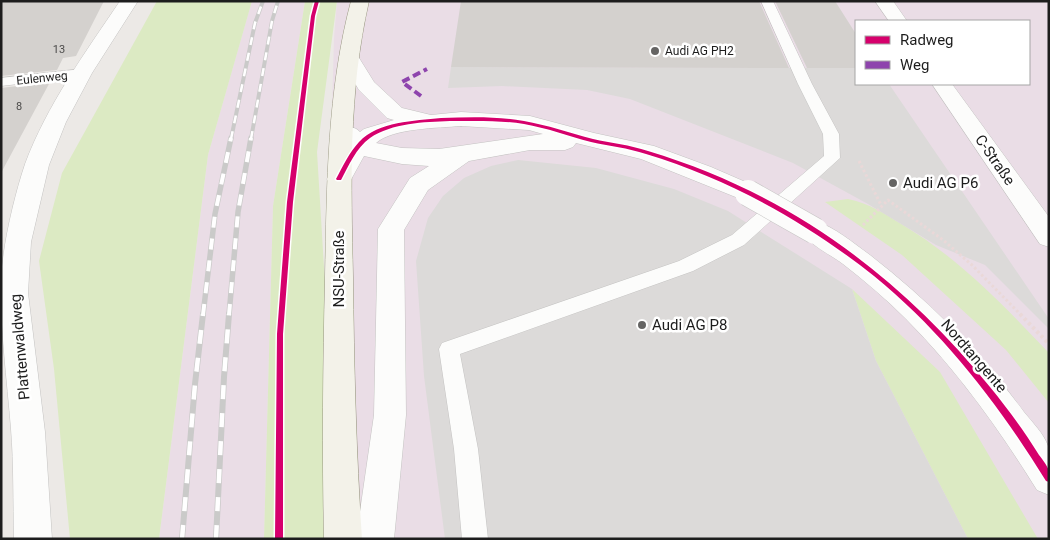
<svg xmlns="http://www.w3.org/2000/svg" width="1050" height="540" viewBox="0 0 1050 540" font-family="Roboto,sans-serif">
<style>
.industrial{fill:#eadde6;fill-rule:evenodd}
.grass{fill:#dceac3}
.parking{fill:#dcdad9}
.building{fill:#d4d1ce}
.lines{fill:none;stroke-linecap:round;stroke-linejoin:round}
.lane-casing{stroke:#c4c3c2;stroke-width:1}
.street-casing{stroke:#c4c3c2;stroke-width:1}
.secondary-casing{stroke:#96957e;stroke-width:1}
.path-far1{stroke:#ead8d8;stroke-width:3;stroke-dasharray:2.5 2.5;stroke-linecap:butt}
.path{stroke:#ead8d8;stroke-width:4;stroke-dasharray:3 3;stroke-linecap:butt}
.lane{fill:#fcfcfb;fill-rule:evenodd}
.street{fill:#fcfcfb;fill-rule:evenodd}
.secondary{fill:#f3f2e9;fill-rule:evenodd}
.rail-far2-casing{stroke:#cacac9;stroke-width:4}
.rail-far1-casing{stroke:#cacac9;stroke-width:5.5}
.rail-casing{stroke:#cacac9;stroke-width:6}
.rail-far2{stroke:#fff;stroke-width:2.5;stroke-dasharray:8;stroke-linecap:butt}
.rail-far1{stroke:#fff;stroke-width:4;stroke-dasharray:11;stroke-linecap:butt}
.rail{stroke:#fff;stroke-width:4.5;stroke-dasharray:14;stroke-linecap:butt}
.street-bridge-casing{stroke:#c4c3c2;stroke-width:27;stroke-linecap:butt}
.street-bridge{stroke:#fcfcfb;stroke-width:26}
.quiet{stroke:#8e44ad;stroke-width:4;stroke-dasharray:8 4;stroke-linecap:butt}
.cycleway-casing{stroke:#fff;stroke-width:3}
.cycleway{fill:#d6006c;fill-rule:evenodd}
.poi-dot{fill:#656463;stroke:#fff;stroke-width:2}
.labels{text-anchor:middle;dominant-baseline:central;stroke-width:5;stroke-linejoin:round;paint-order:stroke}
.far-number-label{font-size:11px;fill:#4b4a49}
.far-poi-label{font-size:12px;fill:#1d1d1d;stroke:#fff;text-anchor:start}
.far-street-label{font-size:12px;fill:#1d1d1d;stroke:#fff}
.street-label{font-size:15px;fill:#1d1d1d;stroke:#fff}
.poi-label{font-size:15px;fill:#1d1d1d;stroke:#fff;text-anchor:start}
</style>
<rect width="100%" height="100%" fill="#ece9e6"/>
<path class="industrial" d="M252,1H305L273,206L264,539H159L208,155Z
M337,1H1049V539H335L331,143L334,38ZM856,21H1029V84H856Z"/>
<path class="grass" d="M157,1H252L208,155L159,539H70L54,369L39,261L62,173Z
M305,1H337L317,152L328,333L335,539H264L273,206Z
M848,199C871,204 883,213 903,225C961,260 1002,304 1049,353V403L1006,350L902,255L825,202Z
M852,289L940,372L1038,539H968L876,361Z"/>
<path class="parking" d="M451,67L856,68V84H889L1049,319V329L985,265L936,245L868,204L793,163L630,99L587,90L502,86L448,88Z
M518,160L596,168L674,189L728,211L852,289L876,361L968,539H445L424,376L416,261L428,218L443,196L464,178L491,166Z"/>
<path class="building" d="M1,1H104L76,56L63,58L57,70L1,76Z
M461,1H759L789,68L451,67Z
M775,1H835L856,34V68H807Z
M50,82L1,173V88Z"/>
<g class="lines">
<g class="lane-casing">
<path id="lane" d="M761,1H773L812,84L839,134L840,158L744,245L693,271L460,354L478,449L488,539H462L454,449L439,349L442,343L679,261L732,235L824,156L823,134L798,84Z
M82,69L89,73L87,76L1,86V78Z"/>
</g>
<g class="street-casing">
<path id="street" d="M120,1H138L92,73L66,122L49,165L31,242L28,293L45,432L52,539H14C13,502 14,466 11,429C7,379 0,329 1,279C3,244 14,197 25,164C47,105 85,53 120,1Z
M875,1H893L907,21H889Z
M349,51L356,53L374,82L402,108L431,115L461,112L530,116L594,133L654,146L711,167L757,187L760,193L757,199L748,202L641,159L576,143L573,147L565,150H530L469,161L428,190L404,230L406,415L394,539H356L374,415L378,229L410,178L429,166L402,164L364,156L348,185L339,188L330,185L327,179L347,146L338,134L341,129C348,127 355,126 360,132L364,129L394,120L387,118L359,90L339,57L342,53ZM461,126L529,130L543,134L439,149L402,148L376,143C393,128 438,128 461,126Z
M932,84H952L1049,217V247L1040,244Z
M815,221C835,227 853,243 870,255C928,300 980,352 1024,412C1032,422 1044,434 1048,446C1050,454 1049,485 1049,495L1037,490C999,429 957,370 906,319C886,299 865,281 843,264C830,254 810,246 802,231L806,224Z"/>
</g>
<g class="secondary-casing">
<path id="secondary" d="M351,1H369C348,93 351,184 353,277C354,364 356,452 362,539H324C322,451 323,364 325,277C327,183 327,92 351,1Z"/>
</g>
<path class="path-far1" d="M859,161L881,205
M863,225L888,200L943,240L972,265L1021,315"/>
<path class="path" d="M1020,314L1049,344"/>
<use href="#lane" class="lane"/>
<use href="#street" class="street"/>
<use href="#secondary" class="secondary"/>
<g class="rail-far2-casing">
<path id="rail-far2" d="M231,139L255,23L263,1
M251,139L272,21L278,1"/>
</g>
<g class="rail-far1-casing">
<path id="rail-far1" d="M203,315L215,214L231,138
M229,315L238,212L251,138"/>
</g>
<g class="rail-casing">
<path id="rail" d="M182,539L195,384L203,314
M216,539L224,377L229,314"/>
</g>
<use href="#rail-far2" class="rail-far2"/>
<use href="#rail-far1" class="rail-far1"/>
<use href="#rail" class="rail"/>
<g class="street-bridge-casing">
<path id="street-bridge" d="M748,193L815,231"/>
</g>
<use href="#street-bridge" class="street-bridge"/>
<path class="quiet" d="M421,96L402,82L427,69"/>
<g class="cycleway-casing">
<path id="cycleway" d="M315,1H319L315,16L293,202L283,334V539H275L277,334L287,202L311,16Z
M441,118C468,117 497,116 524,121C547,125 570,133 593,139C611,143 630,145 648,151C788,193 899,275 990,387C1008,409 1024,431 1039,455C1042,459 1047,465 1049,471C1050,474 1049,479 1049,482L1046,481C999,405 944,333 874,276C806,222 729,179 646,154C628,148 609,146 591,142C568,136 547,128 524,124C500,120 474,121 450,121C424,122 392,123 370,138C356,148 349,165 341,180H337L336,179C343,166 349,153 359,142C379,121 414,121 441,118Z"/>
</g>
<use href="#cycleway" class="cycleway"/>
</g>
<g class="poi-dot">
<circle cx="655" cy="51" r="5"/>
<circle cx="893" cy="183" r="5"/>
<circle cx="642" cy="325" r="5"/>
</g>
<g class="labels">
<g class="far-number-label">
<text x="59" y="49">13</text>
<text x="19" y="106">8</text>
</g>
<g class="far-poi-label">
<text x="665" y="51">Audi AG PH2</text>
</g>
<g class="far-street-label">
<text transform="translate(42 78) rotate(-6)">Eulenweg</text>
</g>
<g class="street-label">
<text transform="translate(995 160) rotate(55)">C-Straße</text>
<text transform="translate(339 269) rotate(-90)">NSU-Straße</text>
<text transform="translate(20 347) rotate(-95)">Plattenwaldweg</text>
<text transform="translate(974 356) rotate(49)">Nordtangente</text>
</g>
<g class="poi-label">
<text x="903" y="183">Audi AG P6</text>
<text x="652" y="325">Audi AG P8</text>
</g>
</g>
<rect width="1050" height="540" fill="none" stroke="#1d1d1d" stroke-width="5"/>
<rect x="855" y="20" width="175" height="65" fill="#ffffff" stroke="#a5a5a5"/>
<rect x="865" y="36" width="25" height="8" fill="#d6006c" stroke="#a5a5a5"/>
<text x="900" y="45" font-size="15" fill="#1d1d1d">Radweg</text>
<rect x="865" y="61" width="25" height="8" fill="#8e44ad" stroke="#a5a5a5"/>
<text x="900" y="70" font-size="15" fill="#1d1d1d">Weg</text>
</svg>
